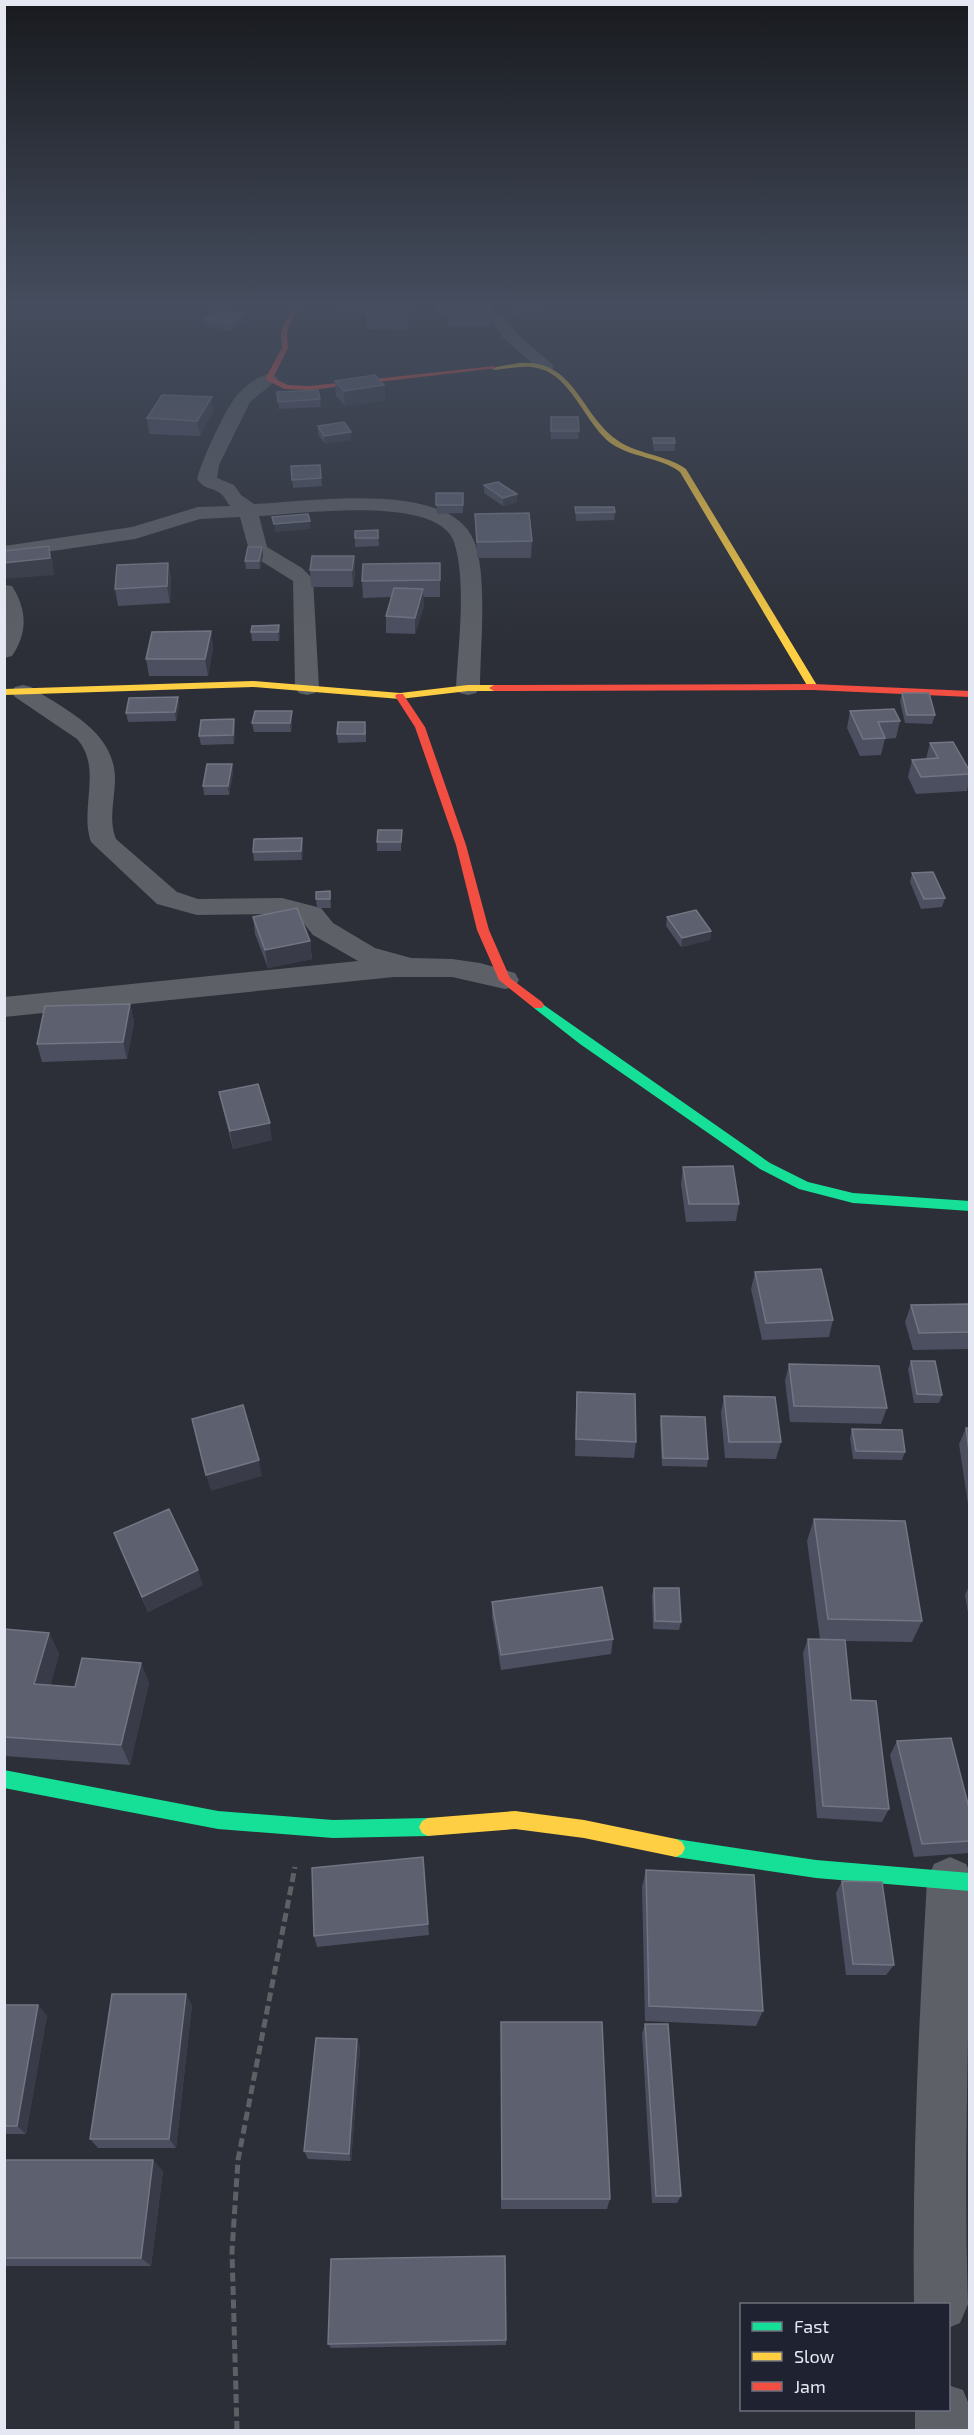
<svg xmlns="http://www.w3.org/2000/svg" width="974" height="2435" viewBox="0 0 974 2435" font-family="'Exo 2',sans-serif">
<style>
.lines{fill:none;stroke-linecap:round;stroke-linejoin:round}
.path{stroke:#5f6066;stroke-width:5;stroke-dasharray:9 4.5;stroke-linecap:butt}
.street{fill:#5d6066;fill-rule:evenodd}
.fast{fill:#16e098;fill-rule:evenodd}
.slow{fill:#ffcf43;fill-rule:evenodd}
.jam{fill:#f24e42;fill-rule:evenodd}
.wall{fill:#4c4f5f}
.shaded-wall{fill:#393c48}
.building{fill:#5d606f;stroke:#727583;stroke-width:1.5}
</style>
<rect width="100%" height="100%" fill="#2c2f37"/>
<g class="lines">
<path class="path" d="M237,2430L232,2251L238,2160L295,1867"/>
<path class="street" d="M460,304H481L505,317L515,332L554,366L552,370H540L503,338L493,323Z
M269,374L275,375L278,379L250,402L219,465L217,478L234,485L241,495L254,504C308,502 450,479 474,541C488,575 480,650 480,688L476,693L468,695L460,693L456,688C458,646 467,582 454,542C438,494 300,514 259,516L267,547L302,568L313,579L319,688L315,693L307,695L299,693L295,688L293,581L250,554L240,517L200,519L135,539L4,558V546L132,527L198,507L230,506C227,502 224,496 220,493C210,486 206,491 197,479C202,460 227,403 241,391C248,384 259,376 269,374Z
M4,585L12,586C27,609 28,633 12,656L4,658Z
M23,685L31,687C65,710 115,731 115,779C115,799 108,820 116,839L177,892L198,899L282,898L321,908L333,923L375,948L411,958L452,959L480,963L515,973L519,980L515,987L505,989L452,977H394L4,1017V997L358,961L313,935L301,920L281,914L197,915L157,904L91,842C79,809 103,768 77,739L15,697L11,692L15,687Z
M950,1857L966,1864L970,1872C970,2016 963,2160 968,2304L960,2323L948,2328V2304H914C912,2162 919,2021 927,1880L934,1864Z
M948,2385L963,2390L970,2407V2430H915V2410H948Z"/>
<path class="fast" d="M538,1001L770,1163L808,1182L853,1193L970,1201V1211L853,1203L799,1189L760,1169L580,1044L534,1008L532,1005Z
M4,1770L218,1811L333,1820L428,1818L434,1821L437,1827L434,1833L428,1836L333,1838L218,1829L4,1788Z
M676,1839L816,1860L970,1873V1891L816,1878L676,1857L670,1854L667,1848L670,1842Z"/>
<path class="slow" d="M519,363C575,359 580,414 617,440C638,455 665,454 686,469L818,687L816,689L808,687L680,472C660,457 633,458 612,444C583,423 571,370 531,367C519,366 506,369 494,370L491,368Z
M253,681L400,693L468,685H494L499,688L494,691H468L400,699L253,687L4,695V689Z
M515,1811L584,1820L676,1839L682,1842L685,1848L682,1854L676,1857L584,1838L515,1829L428,1836L422,1833L419,1827L422,1821L428,1818Z"/>
<path class="jam" d="M297,304H303L290,323L287,333L288,348L273,378L288,385L310,386L494,366L497,368L310,390L284,389L265,379L282,348L281,333L284,323Z
M813,684L970,691V697L813,690L494,691L489,688L494,685Z
M397,694H403L425,727L466,845L489,930L510,978L542,1002L544,1005L542,1008H534L499,980L477,930L456,845L415,727L395,696Z"/>
</g>
<path class="wall" d="M336,304H360L358,312L336,311Z
M416,304L407,330L367,329L366,314Z
M437,304H490V327H448V313H437Z
M512,304H519V313H512Z
M521,304H545V311H521Z
M204,319L245,321L232,331L205,326Z
M335,381L384,385L385,400L345,406L336,396Z
M277,392L320,399L321,407L279,409Z
M213,412L200,436L149,434L147,418Z
M551,417L579,431L578,439H551Z
M318,426L351,432V440L325,444L318,434Z
M653,438L675,443V451H654L653,446Z
M320,465L322,486L293,488L291,466Z
M484,485L517,502L503,506L484,493Z
M436,493H463V513L437,514Z
M575,507L615,512L614,520L576,521Z
M475,514L532,541L531,558H477Z
M378,530L379,546L355,547V538Z
M262,547L263,555L260,569H246L245,561Z
M354,556L355,572L353,587H311L310,570Z
M168,563L171,579L170,603L118,606L115,589Z
M440,563V597H423L424,606L415,634L386,633V616L391,597L363,598L362,581Z
M279,625L280,634L279,641H252L251,632Z
M211,631L213,648L208,676H149L146,659Z
M902,693L935,715L932,724L905,723L900,701Z
M178,697L179,706L176,721L128,722L126,713Z
M850,711L900,721L896,738L885,739L881,755L860,756L847,728Z
M234,719L235,728L234,744L201,745L199,736Z
M292,720L291,732H254L252,723Z
M366,730V742L338,743L337,734Z
M930,743L969,770V781L967,791L916,794L908,777L912,760L926,759Z
M232,764L233,773L229,795H204L203,786Z
M402,830L401,851H377V842Z
M302,838L303,847L302,860L254,861L253,852Z
M912,873L945,898L942,907L921,909L910,882Z
M330,891L331,908H317L316,899Z
M253,917L310,941L312,959L268,968L255,934Z
M667,917L711,931L710,940L681,947L666,926Z
M130,1004L134,1022L127,1059L42,1062L37,1044Z
M219,1092L272,1140L233,1149L223,1110Z
M683,1167L739,1204L736,1221L686,1222L681,1184Z
M755,1272L833,1320L829,1337L762,1340L751,1289Z
M969,1304V1349L913,1350L905,1322L911,1305Z
M911,1361L942,1395L939,1403H914L908,1369Z
M789,1364L887,1408L881,1424L790,1422L785,1381Z
M577,1392L636,1442L634,1458L575,1456L576,1408Z
M724,1396L781,1442L776,1459L725,1458L721,1413Z
M661,1416L708,1459L707,1467L662,1466L660,1424Z
M966,1428H969V1511L959,1444Z
M852,1429L905,1452L902,1460L853,1459L850,1438Z
M814,1519L922,1621L912,1642L845,1641L851,1700L889,1809L882,1822L817,1818L803,1653L808,1639H820L807,1541Z
M114,1533L203,1585L148,1612L120,1549Z
M969,1586V1618L965,1595Z
M654,1588L681,1622L679,1630L653,1629L652,1595Z
M492,1602L613,1639L611,1654L501,1670L492,1617Z
M4,1629L49,1633L59,1654L50,1686L75,1687L141,1663L149,1683L130,1765L4,1756Z
M897,1741L969,1808V1853L914,1857L890,1755Z
M423,1857L429,1935L317,1947L314,1936Z
M646,1870L763,2011L756,2026L645,2021L642,1887Z
M842,1881L894,1965L886,1975H846L836,1893Z
M4,2005L47,2015L26,2134H4Z
M192,2005L176,2148H98L90,2139Z
M501,2022L610,2199L607,2209H501Z
M645,2024L681,2196L677,2203H652L642,2034Z
M357,2039L360,2048L351,2161L308,2159L304,2151Z
M4,2160L163,2171L151,2266H4Z
M506,2340V2345L331,2348L328,2344Z"/>
<path class="shaded-wall" d="M411,304H416L407,330V316Z
M244,314L245,321L232,331L231,323Z
M384,385L385,400L345,406L344,391Z
M212,397L213,412L200,436L197,421Z
M351,432V440L325,444L324,436Z
M517,494V502L503,506V498Z
M310,521V529L275,532L274,524Z
M49,546L53,563L54,575L4,579V563Z
M262,547L263,555L260,569L259,561Z
M354,556L355,572L353,587L352,570Z
M168,563L171,579L170,603L167,586Z
M423,589L424,606L415,634V618Z
M279,625L280,634L279,641L278,632Z
M211,631L213,648L208,676L205,659Z
M178,697L179,706L176,721L175,712Z
M292,711V720L291,732L290,723Z
M234,719L235,728L234,744L233,735Z
M232,764L233,773L229,795L228,786Z
M302,838L303,847L302,860L301,851Z
M711,931L710,940L681,947L682,938Z
M310,941L312,959L268,968L265,950Z
M130,1004L134,1022L127,1059L123,1042Z
M270,1123L272,1140L233,1149L230,1131Z
M259,1460L262,1476L211,1491L206,1475Z
M198,1570L203,1585L148,1612L142,1597Z
M49,1633L59,1654L45,1705L34,1684Z
M141,1663L149,1683L130,1765L121,1745Z
M186,1994L192,2005L176,2148L169,2139Z
M38,2005L47,2015L26,2134L17,2126Z
M357,2039L360,2048L351,2161L349,2154Z
M153,2160L163,2171L151,2266L141,2258Z"/>
<path class="building" d="M370,304H411L407,316L366,314Z
M437,304H449L448,306H436Z
M449,304H490V313H448Z
M217,310L244,314L231,323L204,319Z
M375,375L384,385L344,391L335,381Z
M318,390L320,399L278,402L277,392Z
M162,395L212,397L197,421L147,418Z
M551,417H578L579,431H551Z
M344,422L351,432L324,436L318,426Z
M653,438H674L675,443H654Z
M320,465L321,478L292,480L291,466Z
M498,482L517,494L503,498L484,485Z
M436,493H463V505H436Z
M575,507H614L615,512L576,513Z
M529,513L532,541L477,542L475,514Z
M308,514L310,521L274,524L272,517Z
M378,530V538H355V531Z
M49,546L50,558L4,563V551Z
M248,547H262L259,561H245Z
M312,556H354L352,570H310Z
M168,563L167,586L115,589L117,565Z
M440,563V580L362,581L363,564Z
M394,588L423,589L415,618L386,616Z
M279,625L278,632H251L252,626Z
M211,631L205,659H146L152,632Z
M902,693H929L935,715H907Z
M178,697L175,712L126,713L129,698Z
M894,709L900,721L878,722L885,738L863,739L850,711Z
M255,711H292L290,723H252Z
M234,719L233,735L199,736L201,720Z
M338,722H365V734H337Z
M953,742L969,770V774L921,777L912,760L938,758L930,743Z
M207,764H232L228,786H203Z
M378,830H402L401,842H377Z
M302,838L301,851L253,852L254,839Z
M933,872L945,898L924,899L912,873Z
M330,891V899H316V892Z
M297,908L310,941L265,950L253,917Z
M696,910L711,931L682,938L667,917Z
M130,1004L123,1042L37,1044L45,1006Z
M258,1084L270,1123L230,1131L219,1092Z
M733,1166L739,1204H689L683,1167Z
M821,1269L833,1320L766,1323L755,1272Z
M969,1304V1332L919,1333L911,1305Z
M911,1361H935L942,1395L917,1394Z
M789,1364L879,1366L887,1408L794,1406Z
M577,1392L635,1394L636,1442L576,1439Z
M724,1396L775,1397L781,1442H729Z
M243,1405L259,1460L206,1475L192,1419Z
M661,1416L705,1417L708,1459L663,1458Z
M966,1428H969V1451Z
M852,1429L902,1430L905,1452L856,1451Z
M169,1509L198,1570L142,1597L114,1533Z
M814,1519L905,1521L922,1621L828,1619Z
M602,1587L613,1639L501,1655L492,1602Z
M654,1588H679L681,1622L655,1621Z
M4,1629L49,1633L34,1684L75,1687L82,1658L141,1663L121,1745L4,1737Z
M808,1639L845,1640L851,1700L876,1701L889,1809L823,1806Z
M951,1738L969,1808V1841L922,1844L897,1741Z
M423,1857L428,1924L314,1936L312,1868Z
M646,1870L754,1875L763,2011L649,2006Z
M842,1881L882,1882L894,1965L853,1964Z
M112,1994H186L169,2139H90Z
M4,2005H38L17,2126H4Z
M501,2022H602L610,2199H502Z
M645,2024H668L681,2196H656Z
M316,2038L357,2039L349,2154L304,2151Z
M4,2160H153L141,2258H4Z
M505,2256L506,2340L328,2344L331,2259Z"/>
<linearGradient id="sky" x2="0" y2="1"><stop stop-color="#181a1e"/><stop offset="0.47" stop-color="#454d5e"/><stop offset="1" stop-color="#454d5e" stop-opacity="0"/></linearGradient>
<rect width="974" height="645" fill="url(#sky)"/>
<rect width="974" height="2435" fill="none" stroke="#e5e7f2" stroke-width="12"/>
<rect x="740" y="2303" width="210" height="108" fill="#1f2231" stroke="#6e717e" stroke-width="1.5"/>
<rect x="752" y="2322" width="30" height="9" fill="#16e098" stroke="#6e717e" stroke-width="1.5"/>
<text x="794" y="2333" font-size="18" fill="#e5e7f2">Fast</text>
<rect x="752" y="2352" width="30" height="9" fill="#ffcf43" stroke="#6e717e" stroke-width="1.5"/>
<text x="794" y="2363" font-size="18" fill="#e5e7f2">Slow</text>
<rect x="752" y="2382" width="30" height="9" fill="#f24e42" stroke="#6e717e" stroke-width="1.5"/>
<text x="794" y="2393" font-size="18" fill="#e5e7f2">Jam</text>
</svg>
